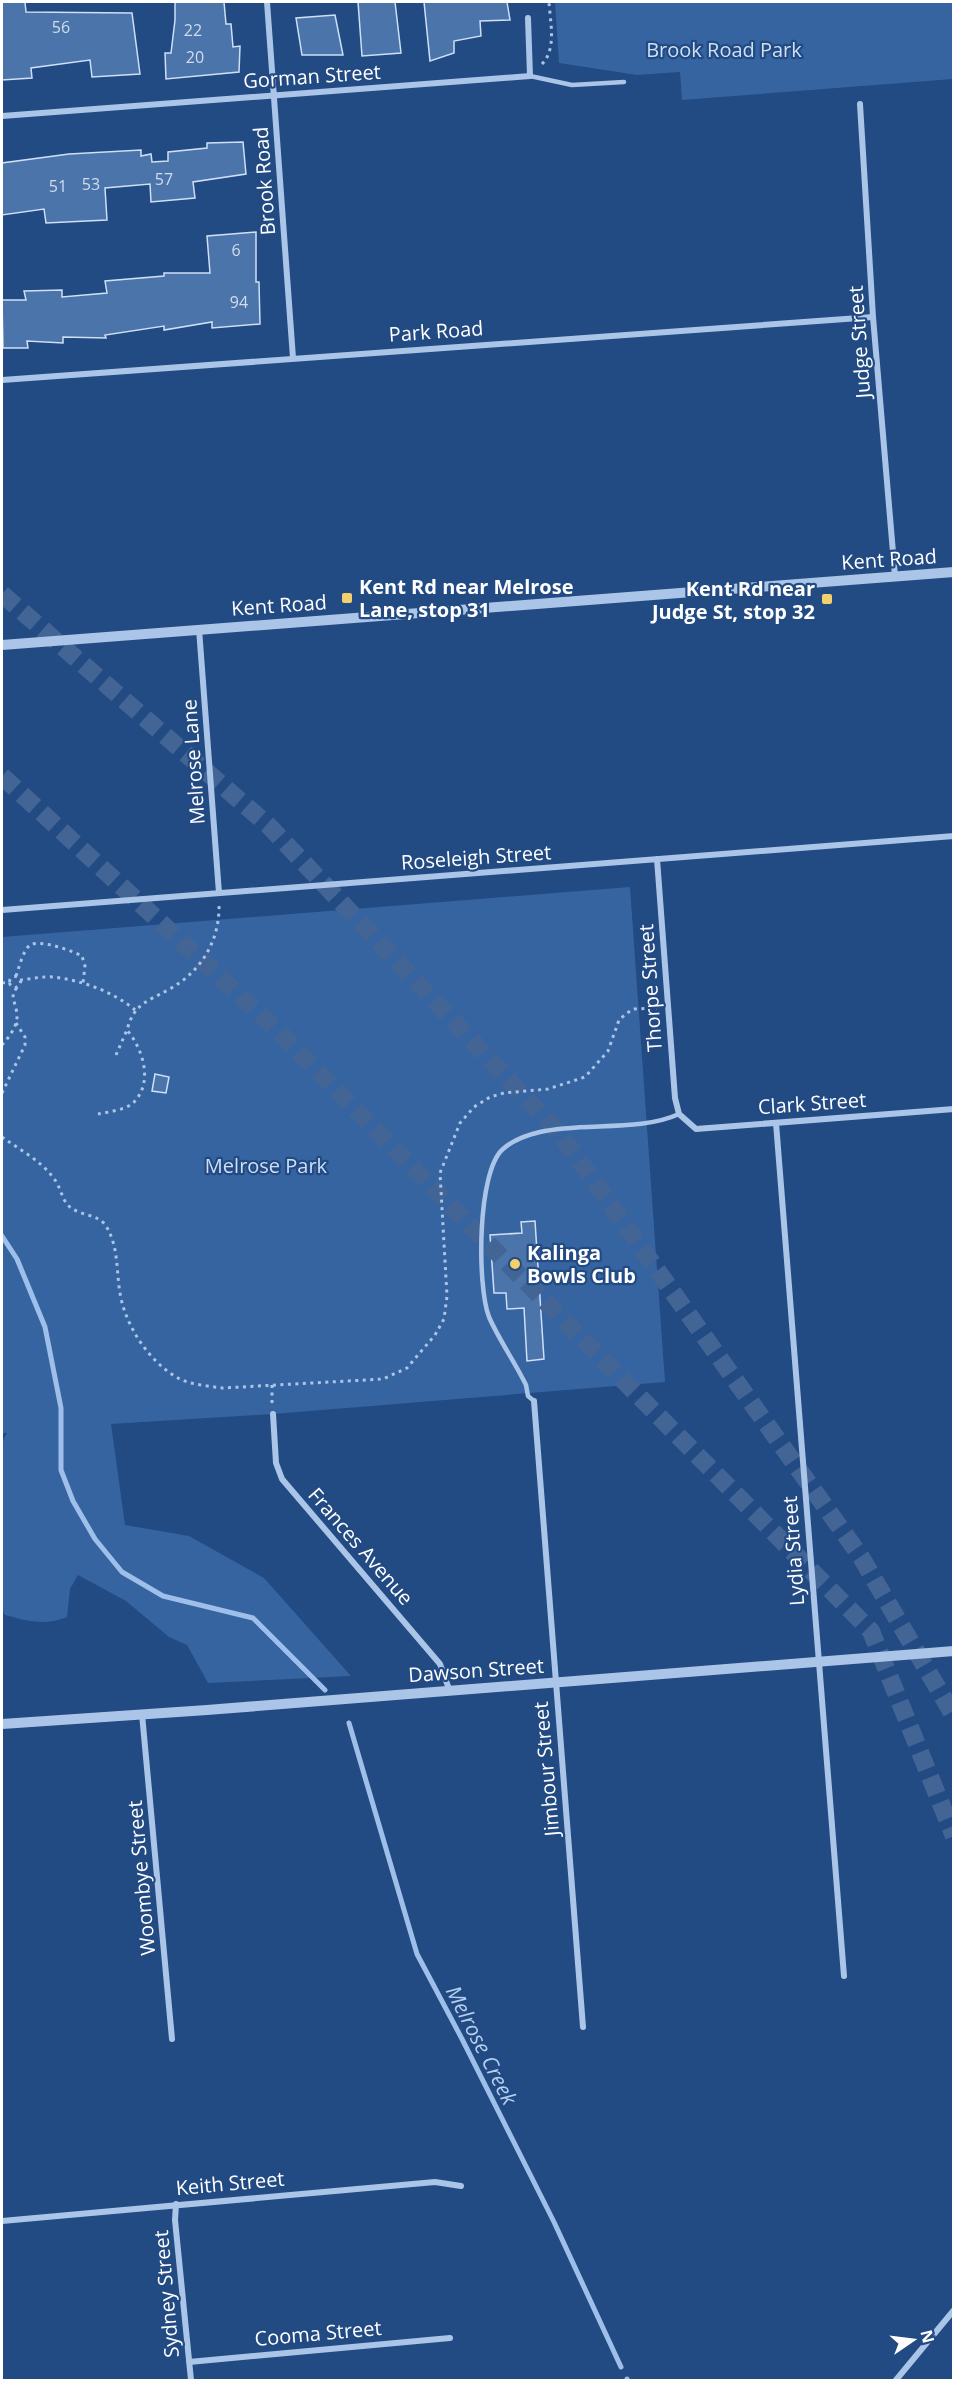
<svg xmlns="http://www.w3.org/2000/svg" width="955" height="2382" viewBox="0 0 955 2382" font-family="'Open Sans',sans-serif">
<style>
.green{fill:#3664a0}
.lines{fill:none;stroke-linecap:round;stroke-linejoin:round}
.stream{stroke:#9ebfe9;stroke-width:5}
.building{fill:#4b74ab;stroke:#cedff6;stroke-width:1.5}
.motorway-tunnel{stroke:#436596;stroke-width:18;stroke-dasharray:18 9;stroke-linecap:butt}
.path{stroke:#aac5e8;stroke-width:3;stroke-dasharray:3 4.5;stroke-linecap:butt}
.service{stroke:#aac5e8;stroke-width:4.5}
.minor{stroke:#aac5e8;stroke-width:6}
.tertiary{stroke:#aac5e8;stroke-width:10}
.poi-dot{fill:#f4d06c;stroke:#224a83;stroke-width:2}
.labels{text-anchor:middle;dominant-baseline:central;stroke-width:4.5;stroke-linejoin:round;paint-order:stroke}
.number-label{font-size:16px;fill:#d2dcea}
.park-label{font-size:20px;fill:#cedff6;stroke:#224a83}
.street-label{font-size:20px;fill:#fff;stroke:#224a83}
.poi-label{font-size:20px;font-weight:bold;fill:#fff;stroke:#224a83;text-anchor:start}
.water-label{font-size:21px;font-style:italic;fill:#b5cff0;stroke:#224a83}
</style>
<rect width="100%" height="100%" fill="#224a83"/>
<path class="green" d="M555,2H953V79L682,100L680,72L637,75L559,63Z
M630,887L665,1382L273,1414L111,1424L125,1525L189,1536L264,1578L351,1676L208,1683L187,1645L169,1637L126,1601L78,1575L70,1589L67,1617C46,1626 26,1621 5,1615L2,1609V1442L7,1433H2V937Z"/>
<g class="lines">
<path class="stream" d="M2,1236L17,1259L45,1327L61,1408V1470L73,1501L95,1539L122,1572L163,1596L253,1618L325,1690
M349,1723L417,1954L462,2039L554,2222L621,2367
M627,2379V2380"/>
</g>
<path class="building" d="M2,2H25L26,12L132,13L140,74L92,77L90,60L31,68L32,78L2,80Z
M175,2H224L226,24H231L233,47L240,46L239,72L166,79L165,53H171L175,20Z
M358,2H395L401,53L362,56Z
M424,2H507L510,20L480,21L481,36L454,41V53L430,61Z
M335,15L343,55H302L296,18Z
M243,142L246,174L193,182L195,198L151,202L150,184L105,188L107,220L46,223L44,209L2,215V163L69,154L141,150V156L151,154L152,162L168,161V152L207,148V143Z
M256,232V282H259L260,324L212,328V322L164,330V326L105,335L106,338L63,337V343L27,341L28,348H3L2,300H26L24,291L62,290V297L107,293L105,281L164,276V273H210L207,236Z
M155,1074L169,1077L166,1093L152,1091Z
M535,1221L544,1359L527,1361L524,1308L507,1309L506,1293H494L490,1235L522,1233L521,1222Z"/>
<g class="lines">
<path class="motorway-tunnel" d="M2,594L269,826L561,1135L861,1557L954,1716
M2,776L276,1029L871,1631L954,1836"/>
<path class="path" d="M542,64C557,49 550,21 549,2
M16,976C19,968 23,950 30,945C40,939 73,951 82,956L85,966L83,983
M9.5 982a5.5 5.5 0 1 1 11 0a5.5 5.5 0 1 1-11 0Z
M20,980C31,979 43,976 53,977C81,980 114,992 135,1010
M2,983L10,982
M2,1045C9,1037 18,1026 17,1014C16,1006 13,1001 13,993L18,986
M116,1055L127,1030
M2,1093L25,1045V1037L16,1023
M98,1114C108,1112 125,1110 133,1103C154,1083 143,1049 127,1030C134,1004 146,1002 168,990C201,972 220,941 219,904
M2,1137C20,1150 42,1161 55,1180C60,1187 62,1198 67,1204C76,1216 98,1213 106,1226C119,1247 116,1271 120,1293C125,1325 149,1362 178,1378C191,1385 208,1386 223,1388L383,1379L407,1368L435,1335L444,1319L447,1296L440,1173L460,1123L474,1107L490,1097L504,1093L548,1089L585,1077L608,1051L619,1020L627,1013L634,1009L657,1008
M272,1385V1403"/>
<path class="service" d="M530,76L572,85L624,82
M534,1401L528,1396L526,1385C515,1362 499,1340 489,1317C477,1286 477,1171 503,1149C513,1140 527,1135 540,1132C583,1122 640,1132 679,1114"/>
<path class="minor" d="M267,2L293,358
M860,104L873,317L895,576
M2,116L530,76L528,18
M2,380L873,317
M199,629L219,893
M657,859L675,1098L679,1114L696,1129L954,1109
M2,910L954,836
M776,1123L844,1976
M534,1401L583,2027
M273,1414L276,1463L282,1479L440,1664L449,1689
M142,1714L172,2039
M176,2204L175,2220L191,2380
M2,2221L435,2182L461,2186
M189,2362L450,2338
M896,2380L954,2310"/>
<path class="tertiary" d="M2,645L954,572
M2,1724L207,1710L954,1651"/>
</g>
<g class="poi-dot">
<rect x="341" y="592" width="12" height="12" rx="3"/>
<rect x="821" y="593" width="12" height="12" rx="3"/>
<circle cx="515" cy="1264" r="6"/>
</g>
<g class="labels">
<g class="number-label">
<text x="61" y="27">56</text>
<text x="193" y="30">22</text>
<text x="195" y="57">20</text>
<text x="164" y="179">57</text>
<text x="91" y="184">53</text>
<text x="58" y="186">51</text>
<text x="236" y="250">6</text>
<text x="239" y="302">94</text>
</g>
<g class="park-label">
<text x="724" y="49">Brook Road Park</text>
<text x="266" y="1165">Melrose Park</text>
</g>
<g class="street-label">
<text transform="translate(312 76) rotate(-4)">Gorman Street</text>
<text transform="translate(264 181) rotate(-94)">Brook Road</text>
<text transform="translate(436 331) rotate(-4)">Park Road</text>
<text transform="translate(859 342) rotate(-94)">Judge Street</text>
<text transform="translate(889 559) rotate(-4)">Kent Road</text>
<text transform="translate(279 605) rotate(-4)">Kent Road</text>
<text transform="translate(193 762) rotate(-94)">Melrose Lane</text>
<text transform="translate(476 857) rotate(-4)">Roseleigh Street</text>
<text transform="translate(650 988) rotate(-94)">Thorpe Street</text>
<text transform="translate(812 1103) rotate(-4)">Clark Street</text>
<text transform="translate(361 1546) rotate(49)">Frances Avenue</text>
<text transform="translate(793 1551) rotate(-94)">Lydia Street</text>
<text transform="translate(476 1670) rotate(-4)">Dawson Street</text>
<text transform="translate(546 1769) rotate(-95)">Jimbour Street</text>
<text transform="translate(141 1878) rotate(-95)">Woombye Street</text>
<text transform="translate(230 2183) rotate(-5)">Keith Street</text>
<text transform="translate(166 2294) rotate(-95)">Sydney Street</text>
<text transform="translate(318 2333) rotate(-5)">Cooma Street</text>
</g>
<g class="poi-label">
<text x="359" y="586">Kent Rd near Melrose<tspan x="359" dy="23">Lane, stop 31</tspan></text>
<text x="815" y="588" text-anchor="end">Kent Rd near<tspan x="815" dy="23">Judge St, stop 32</tspan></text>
<text x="527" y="1252">Kalinga<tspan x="527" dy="23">Bowls Club</tspan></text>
</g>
<g class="water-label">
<text transform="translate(482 2045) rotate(63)">Melrose Creek</text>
</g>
</g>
<rect width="955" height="2382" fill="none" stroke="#ffffff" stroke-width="6"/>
<g transform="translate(913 2340) rotate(76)" stroke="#224a83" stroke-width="4.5" paint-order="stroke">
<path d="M0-4.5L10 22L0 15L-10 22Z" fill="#ffffff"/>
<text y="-9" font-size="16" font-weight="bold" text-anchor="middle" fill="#ffffff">N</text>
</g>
</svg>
